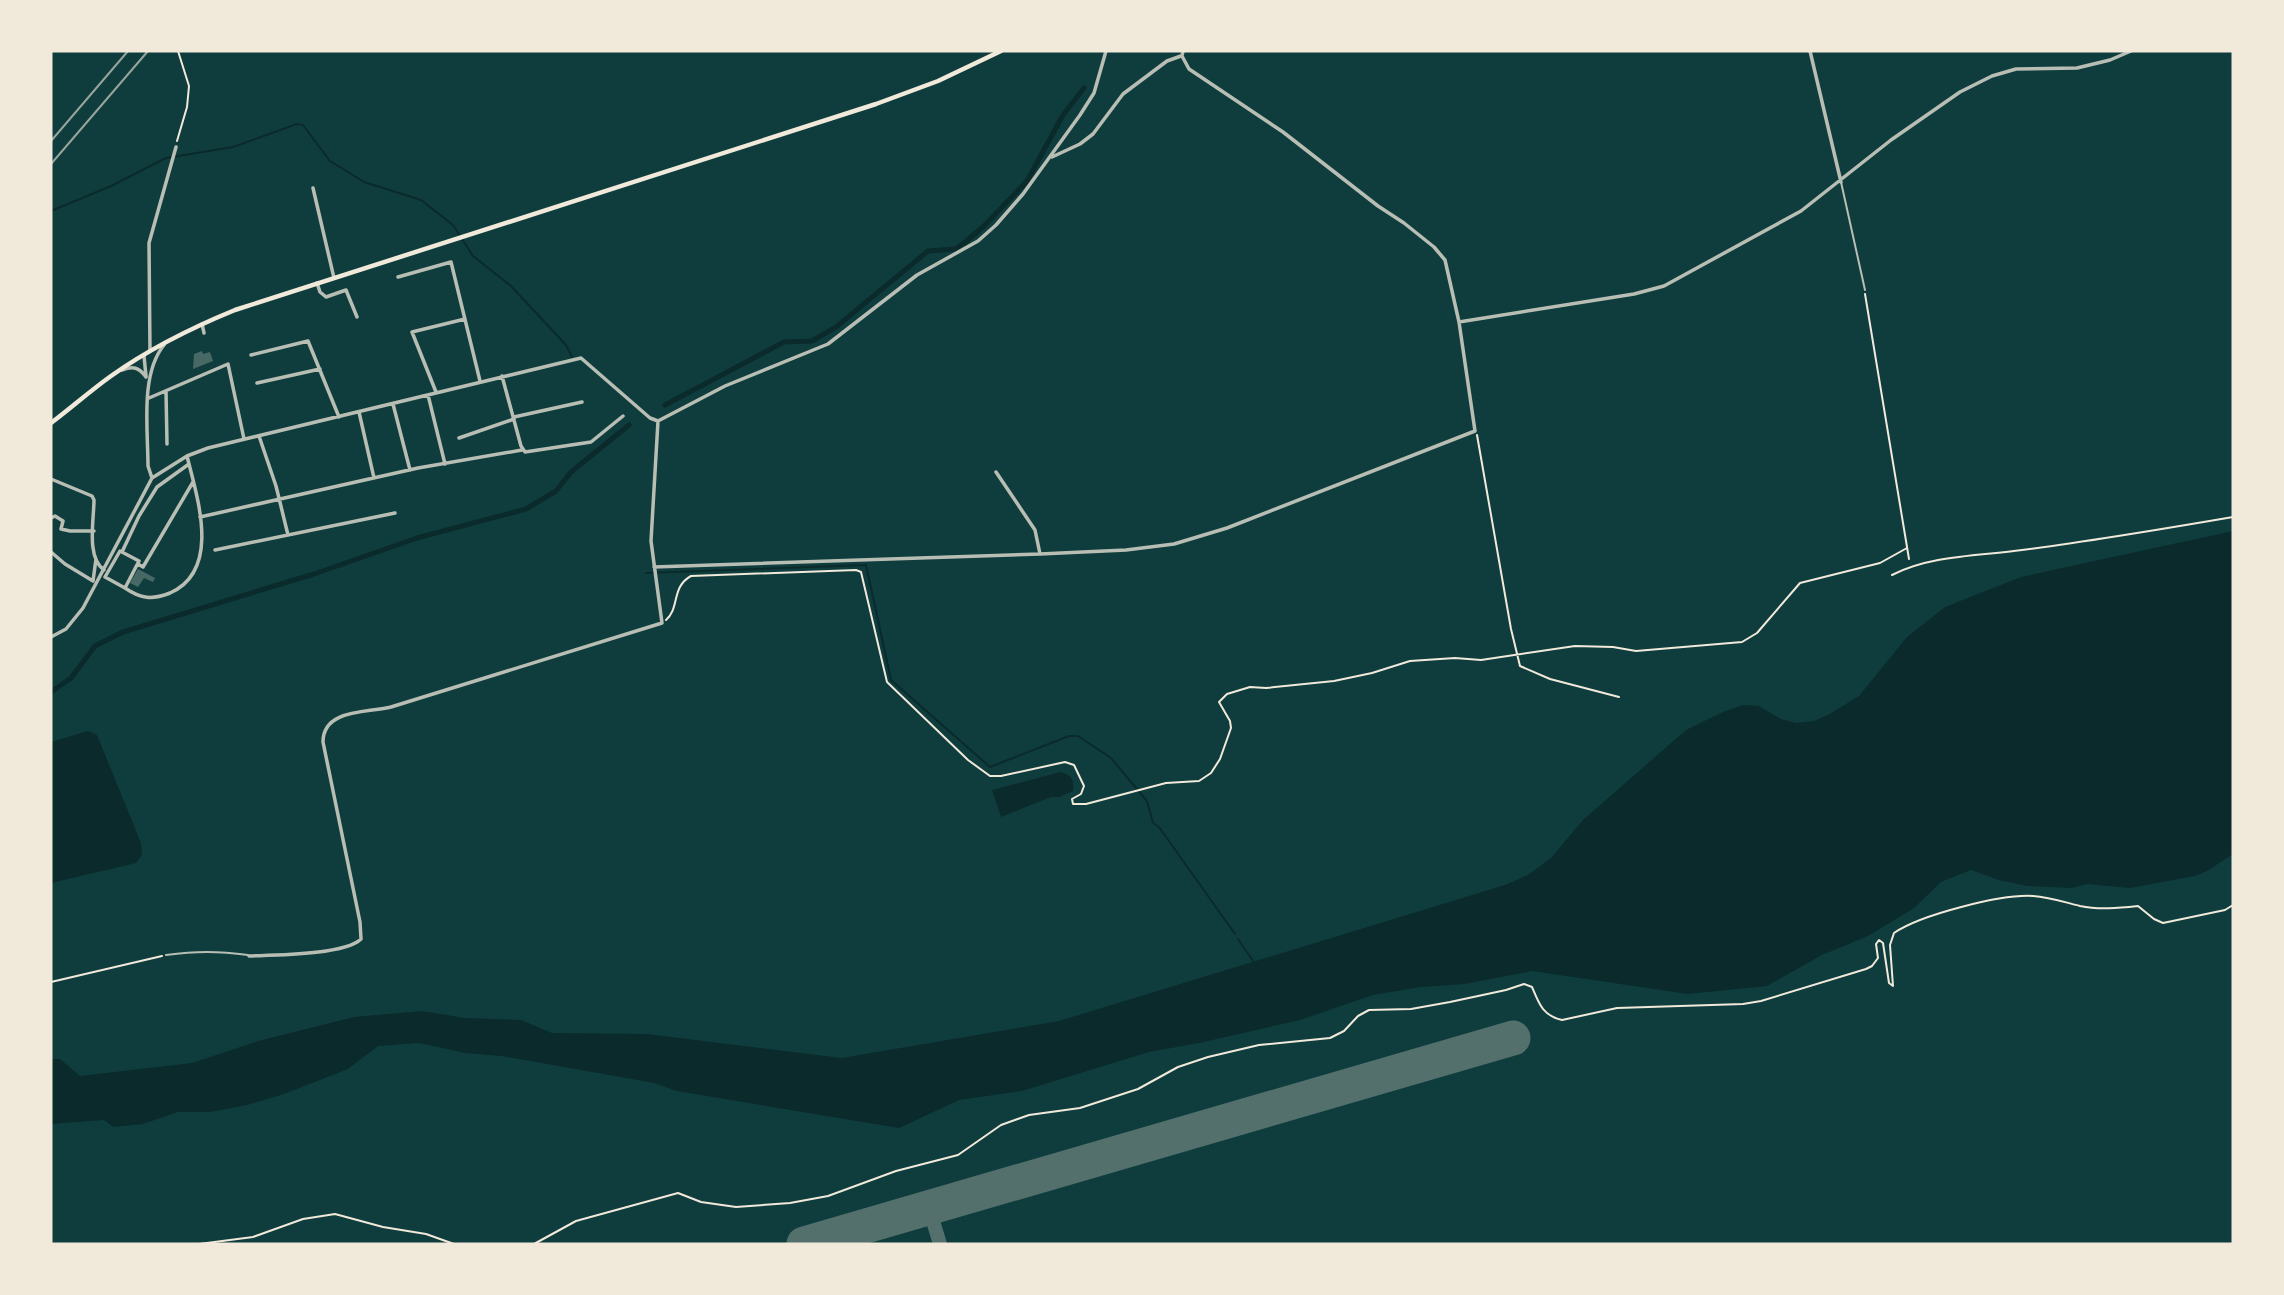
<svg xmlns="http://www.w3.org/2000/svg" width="2284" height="1295" viewBox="0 0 2284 1295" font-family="'Fira Sans Condensed',sans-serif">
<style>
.water{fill:#0a2a2b}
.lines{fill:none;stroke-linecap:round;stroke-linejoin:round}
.stream{stroke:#0a2a2b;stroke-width:2}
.canal{stroke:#0a2a2b;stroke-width:5}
.taxiway{stroke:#53706d;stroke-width:14}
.runway{stroke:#53706d;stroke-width:35}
.building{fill:#486865}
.path{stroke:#f1e9da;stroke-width:2}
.service{stroke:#b8beb3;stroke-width:2}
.minor{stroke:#b8beb3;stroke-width:3.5}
.secondary{stroke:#f1e9da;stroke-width:4.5}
.rail{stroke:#97a49c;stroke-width:2}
</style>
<rect width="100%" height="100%" fill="#0f3d3e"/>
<path class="water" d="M2233,531V854L2207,871L2195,876L2130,888L2087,884L2072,888L2027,886L1999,880L1971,870L1941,882L1914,908L1868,936L1822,955L1767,986L1688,994L1532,971L1464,984L1421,987L1373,995L1300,1020L1199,1043L1149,1052L1022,1091L959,1100L899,1128L677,1091L654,1083L502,1056L465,1053L419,1043L378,1046L348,1069L284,1094L247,1105L210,1112H178L143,1124L113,1127L104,1120L51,1124V1059H60L80,1076L192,1063L258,1041L354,1017L422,1011L465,1018L521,1020L552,1033L647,1034L842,1058L1059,1021L1505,885L1528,875L1551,858L1583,820L1686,730L1723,712L1743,705L1759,706L1781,719L1796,723L1814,721L1828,715L1859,696L1907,637L1945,607L2021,577Z
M88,731L97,735L141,843L142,855L136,863L51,883V742Z
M1061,772C1072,776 1074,779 1073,791L1059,797H1051L1001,817L992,790Z"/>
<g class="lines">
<path class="stream" d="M51,211L111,186L166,158L233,147L297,124L303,125L330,161L364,182L421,200L453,225L473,256L511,286L566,345L572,357
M646,573L866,565L891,680L990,767L1069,736H1078L1111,758L1147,801L1153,823L1159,827L1235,934
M1238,939L1253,961"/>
<path class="canal" d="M665,405L784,342L812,341L836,327L928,251L955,249L964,243L984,226L1027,181L1063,115L1084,88
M51,692L71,678L95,646L123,632L314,574L417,538L526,509L556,491L571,472L629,425"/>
<path class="taxiway" d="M929,1208L940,1244"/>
<path class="runway" d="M804,1244L1513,1038"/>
</g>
<path class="building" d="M202,351L203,354L210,352L213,361L193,369L194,354Z
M138,569L155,578L153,582L144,578L138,587L130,583Z"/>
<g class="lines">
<path class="path" d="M177,141L187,107L189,86L178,51
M1865,294L1909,559
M1477,435L1511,629L1520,666L1550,679L1619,697
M1892,575C1930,555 1980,556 2022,550C2093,541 2163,529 2233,517
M666,620C680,608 671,587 691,576L856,570L861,572L887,682L968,760L990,776H1001L1065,762L1074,765L1084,786L1081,794L1072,799L1073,804H1086L1166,783L1199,781L1211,773L1220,759L1231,728L1230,721L1219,702L1227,694L1250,687L1266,688L1334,681L1372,673L1410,661L1455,658L1481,660L1575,646L1613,647L1636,651L1742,642L1757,633L1800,583L1880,563L1907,548
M51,982L162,956
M199,1244L253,1237L303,1219L335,1214L383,1227L426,1234L454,1244
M534,1244L576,1221L678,1193L701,1202L736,1207L790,1203L828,1196L896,1171L958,1155L1001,1125L1029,1115L1080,1108L1138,1089L1178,1067L1208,1057L1259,1045L1330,1038L1344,1031L1358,1016L1369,1010L1411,1009L1450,1002L1506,990L1524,984L1532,987C1539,1004 1543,1016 1562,1020L1617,1008L1743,1004L1761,1001L1866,969L1872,966L1878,958L1876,944L1879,940L1883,943L1889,983L1893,986L1890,945L1894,933C1920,915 2001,894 2033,896C2049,897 2064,902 2080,906C2099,910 2119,908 2138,906L2154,919L2163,923L2225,910L2233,905"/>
<path class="service" d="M1841,182L1865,290
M166,955C196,951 218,951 248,955"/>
<path class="minor" d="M1810,51L1841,182
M1052,157L1080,144L1093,134L1123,94L1167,61L1181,56
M313,188L334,278
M398,277L451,262L480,381
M317,283L320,292L326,297L346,290L357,317
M1459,322L1634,294L1664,286L1801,211L1891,140L1960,92L1992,76L2016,69L2077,68L2110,60L2131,51
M202,324L204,333
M150,351L149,243L176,147
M251,355L308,341L339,417
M144,356L146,376
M122,370C133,366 139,367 146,377
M502,376L521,446L525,452L591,442L623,416
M257,383L320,369
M166,391L167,444
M436,392L412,332L465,319
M428,395L445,464
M149,398L228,364L244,439
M393,404L410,470
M359,412L374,478
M514,417L582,402
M658,421L725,386L828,344L917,275L978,241L996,225L1023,194L1080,115L1094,93L1106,51
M259,436L276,486L288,535
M459,438L514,419
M996,472L1035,530L1040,554
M152,478L148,466C148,430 140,374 164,345
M51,479L92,496L94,500C94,520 86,557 104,570
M200,517L418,468L522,450
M51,518L55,516L63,521L61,529L70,531H94
M215,550L395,513
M120,551L139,561L125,588L105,577Z
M51,552L65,564L93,581L96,559
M122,552L139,516L157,487L189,464
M138,564L143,567L193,482
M654,567L1040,554L1126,550L1174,544L1227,528L1475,431L1459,322L1445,260L1434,247L1404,223L1378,206L1283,132L1189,69L1182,56L1183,51
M125,588C141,599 152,600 170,593C222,570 197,497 187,456
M51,637L66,629L83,608L152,478L187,456L208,448L581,358L650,418L658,421
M249,956C273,955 345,955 361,939L360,922L323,742C323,709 366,713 391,707L662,623L651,541L658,421"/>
<path class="secondary" d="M51,423C71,408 90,391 111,376C149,349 191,328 235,310L876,104L938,81L1001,51"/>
<path class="rail" d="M51,141L128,51
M51,164L148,51"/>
</g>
<rect width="2284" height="1295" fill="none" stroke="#f1e9da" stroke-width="105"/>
</svg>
